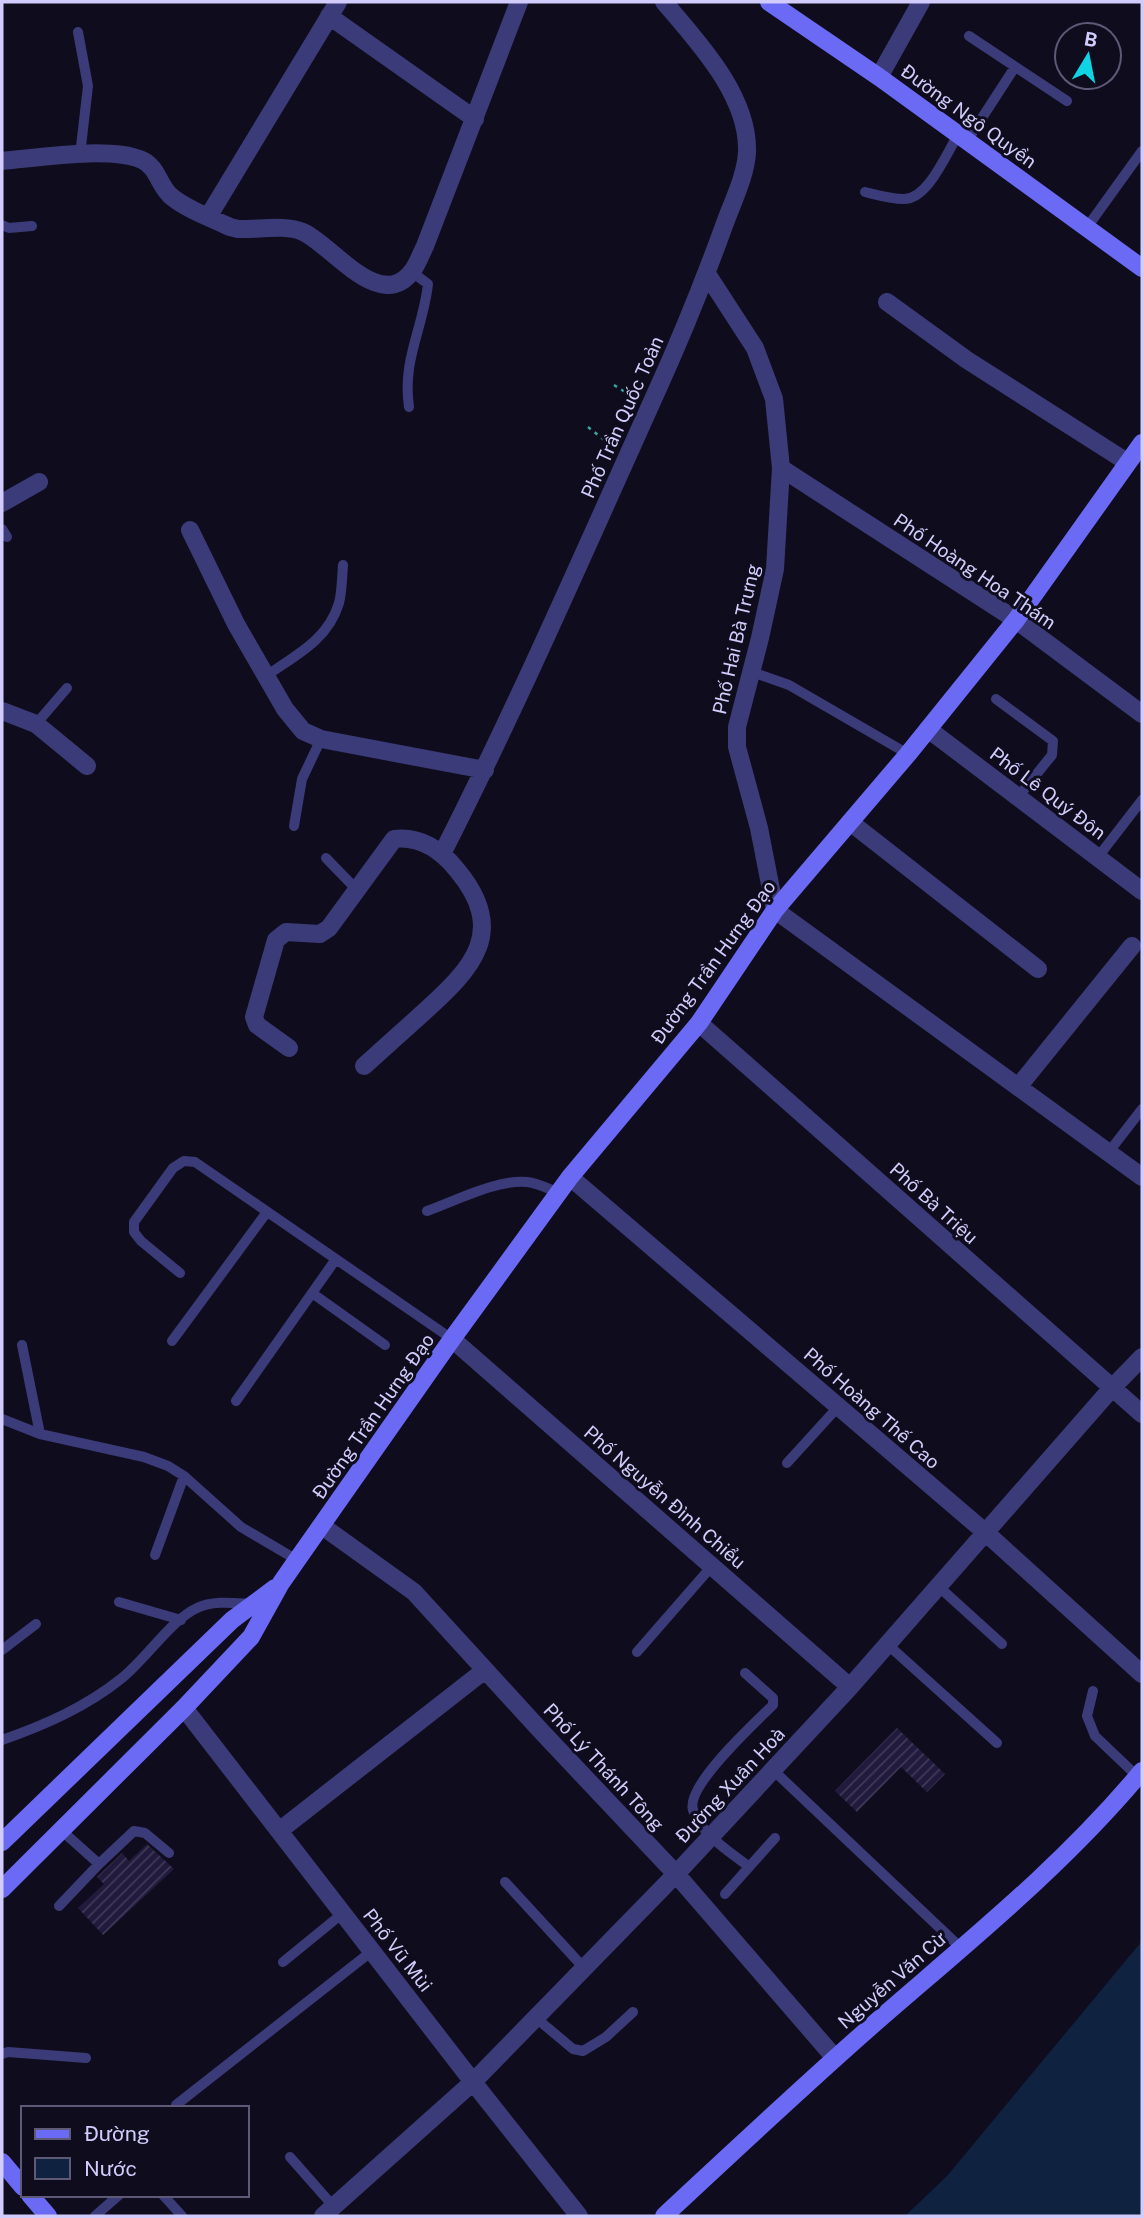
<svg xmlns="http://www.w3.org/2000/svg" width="1144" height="2218" viewBox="0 0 1144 2218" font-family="'Public Sans',sans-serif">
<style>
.water{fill:#0f223f}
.building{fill:url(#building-hatch)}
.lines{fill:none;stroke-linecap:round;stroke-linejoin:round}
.path{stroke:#35a79d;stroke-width:2.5;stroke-dasharray:3.5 5;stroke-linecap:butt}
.lane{stroke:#3c3b79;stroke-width:10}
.street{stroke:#3c3b79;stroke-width:18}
.secondary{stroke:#6b6af5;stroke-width:18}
.labels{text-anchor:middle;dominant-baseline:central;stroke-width:6;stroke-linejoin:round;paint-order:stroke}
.street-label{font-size:19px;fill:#d1ccfb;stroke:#0f0d1d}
</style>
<defs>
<pattern id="building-hatch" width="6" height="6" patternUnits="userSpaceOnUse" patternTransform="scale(1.75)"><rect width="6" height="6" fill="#211a3c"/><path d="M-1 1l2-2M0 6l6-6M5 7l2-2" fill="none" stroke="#403a59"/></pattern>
</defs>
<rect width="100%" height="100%" fill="#0f0d1d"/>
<path class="water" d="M1142,1941V2216H905L947,2176Z"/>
<path class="building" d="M897,1728L945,1774L927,1792L901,1767L857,1812L835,1791Z
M147,1844L174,1869L103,1935L78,1908L104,1884L97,1877L122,1853L129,1861Z"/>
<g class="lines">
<path class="path" d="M614,385L635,398
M588,427L613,447"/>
<path class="lane" d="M78,32L88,86L80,155
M969,36L1067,101
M967,141L1015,67
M865,192C877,195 891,199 904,199C928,199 946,154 958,135
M2,225L9,228L32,226
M1088,226L1142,151
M409,407C402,360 423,329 428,284L412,272
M2,529L7,537
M752,672L789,685L908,754
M266,676C296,655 328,640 339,603C342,592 342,577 343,565
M996,699L1053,741L1052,755L1018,797
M36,724L67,688
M294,826L302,779L321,739
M1098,857L1142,800
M326,858L357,890
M1108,1153L1142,1109
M427,1211C455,1201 497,1179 527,1182C538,1183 549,1189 559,1193
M180,1273L141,1241L134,1232V1222L173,1168L184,1161L195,1162L452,1339
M312,1293L385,1345
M172,1341L267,1212
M22,1345L40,1434
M236,1401L336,1259
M2,1419L40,1434L144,1457L168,1466L184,1476L241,1527L297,1560
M787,1463L838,1407
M155,1555L184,1476
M938,1586L1002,1644
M119,1602L181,1620
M887,1644L997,1743
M2,1650L36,1624
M637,1652L712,1566
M745,1673L773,1698V1705C756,1722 685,1786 693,1810C702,1835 729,1851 749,1867
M1093,1691L1087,1716L1095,1736L1137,1776
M2,1740C45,1725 86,1707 122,1678C146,1659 171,1620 197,1608C213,1600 234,1603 251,1604
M773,1770L961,1948
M61,1830L99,1864
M505,1882L584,1968
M725,1894L775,1838
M59,1906L99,1864L134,1831L145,1833L169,1853
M283,1962L343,1913
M536,2018L573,2049L583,2051L606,2037L633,2012
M2,2054L8,2052L86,2058
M176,2105L372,1951
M290,2157L334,2207
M163,2195L182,2216
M95,2216L119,2195"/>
<path class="street" d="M329,16L475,119
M879,77L921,2
M2,161C38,158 109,146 142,160C158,167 159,187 172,197C188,210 211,218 230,227L238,229C257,230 285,224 303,232C331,244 381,315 413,270C418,263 421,254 425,246L519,2
M208,217L338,2
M707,274L755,348L774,399L781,468L775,569L760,638L737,727V747L759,828L775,910L1142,1177
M887,302L967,360L1127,462
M781,468L1016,620L1142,714
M2,503L39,482
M190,530L236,624L285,709L303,731L321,739L485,770
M2,711L36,724L87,766
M928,729L1142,891
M850,822L1038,969
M443,852C519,702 586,548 655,395C681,338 704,281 725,223C733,201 746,175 747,152C749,96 698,42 664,2
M699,1023L1142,1414
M289,1048L257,1025L254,1017L276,940L286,932L320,934L329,928L394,839C421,836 441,850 457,870C508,931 473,968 424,1012C404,1030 384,1048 364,1066
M1018,1087L1132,946
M570,1177L985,1532L1142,1674
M452,1339L850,1687
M322,1526L414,1592L541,1731L676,1874L835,2058
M184,1708L473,2082L579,2216
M279,1831L485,1670
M323,2216L473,2082L676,1874L850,1687L1112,1388L1142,1357"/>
<path class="secondary" d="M769,2L879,77L1142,268
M2,1842L232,1620L275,1588
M2,1889L184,1708L251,1637L281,1583L297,1560L452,1339L570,1177L699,1023L775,910L908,754L1016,620L1142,443
M2,2162L23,2187
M30,2195L48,2216
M664,2216C734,2151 804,2085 876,2022C969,1941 1063,1866 1142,1771"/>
</g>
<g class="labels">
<g class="street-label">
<text transform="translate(969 116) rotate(36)">Đường Ngô Quyền</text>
<text transform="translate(622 417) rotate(-66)">Phố Trần Quốc Toản</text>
<text transform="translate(975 571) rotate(34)">Phố Hoàng Hoa Thám</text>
<text transform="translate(736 639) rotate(-77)">Phố Hai Bà Trưng</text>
<text transform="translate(1048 793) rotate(37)">Phố Lê Quý Đôn</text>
<text transform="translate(713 962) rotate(-54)">Đường Trần Hưng Đạo</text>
<text transform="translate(934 1203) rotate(42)">Phố Bà Triệu</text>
<text transform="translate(872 1408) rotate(41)">Phố Hoàng Thế Cao</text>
<text transform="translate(373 1416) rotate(-55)">Đường Trần Hưng Đạo</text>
<text transform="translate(665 1497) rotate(41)">Phố Nguyễn Đình Chiểu</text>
<text transform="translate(604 1767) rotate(47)">Phố Lý Thánh Tông</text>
<text transform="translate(730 1785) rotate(-47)">Đường Xuân Hoà</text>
<text transform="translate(398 1950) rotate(52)">Phố Vũ Mùi</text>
<text transform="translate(892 1980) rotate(-41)">Nguyễn Văn Cừ</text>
</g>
</g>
<rect width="1144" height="2218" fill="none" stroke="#d1ccfb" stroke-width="7"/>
<rect x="21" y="2106" width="228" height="91" fill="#0f0d1d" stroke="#5d5976" stroke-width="2"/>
<rect x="35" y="2129" width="35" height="10" fill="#6b6af5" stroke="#5d5976" stroke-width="2"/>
<text x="84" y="2141" font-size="21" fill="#d1ccfb">Đường</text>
<rect x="35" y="2158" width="35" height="21" fill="#0f223f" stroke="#5d5976" stroke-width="2"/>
<text x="84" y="2176" font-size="21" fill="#d1ccfb">Nước</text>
<g transform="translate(1088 56) rotate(10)"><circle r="33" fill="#0f0d1d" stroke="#5d5976" stroke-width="2"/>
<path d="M0-5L12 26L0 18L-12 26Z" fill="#10d3e4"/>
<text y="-10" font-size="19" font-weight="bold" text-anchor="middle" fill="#d1ccfb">B</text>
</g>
</svg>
